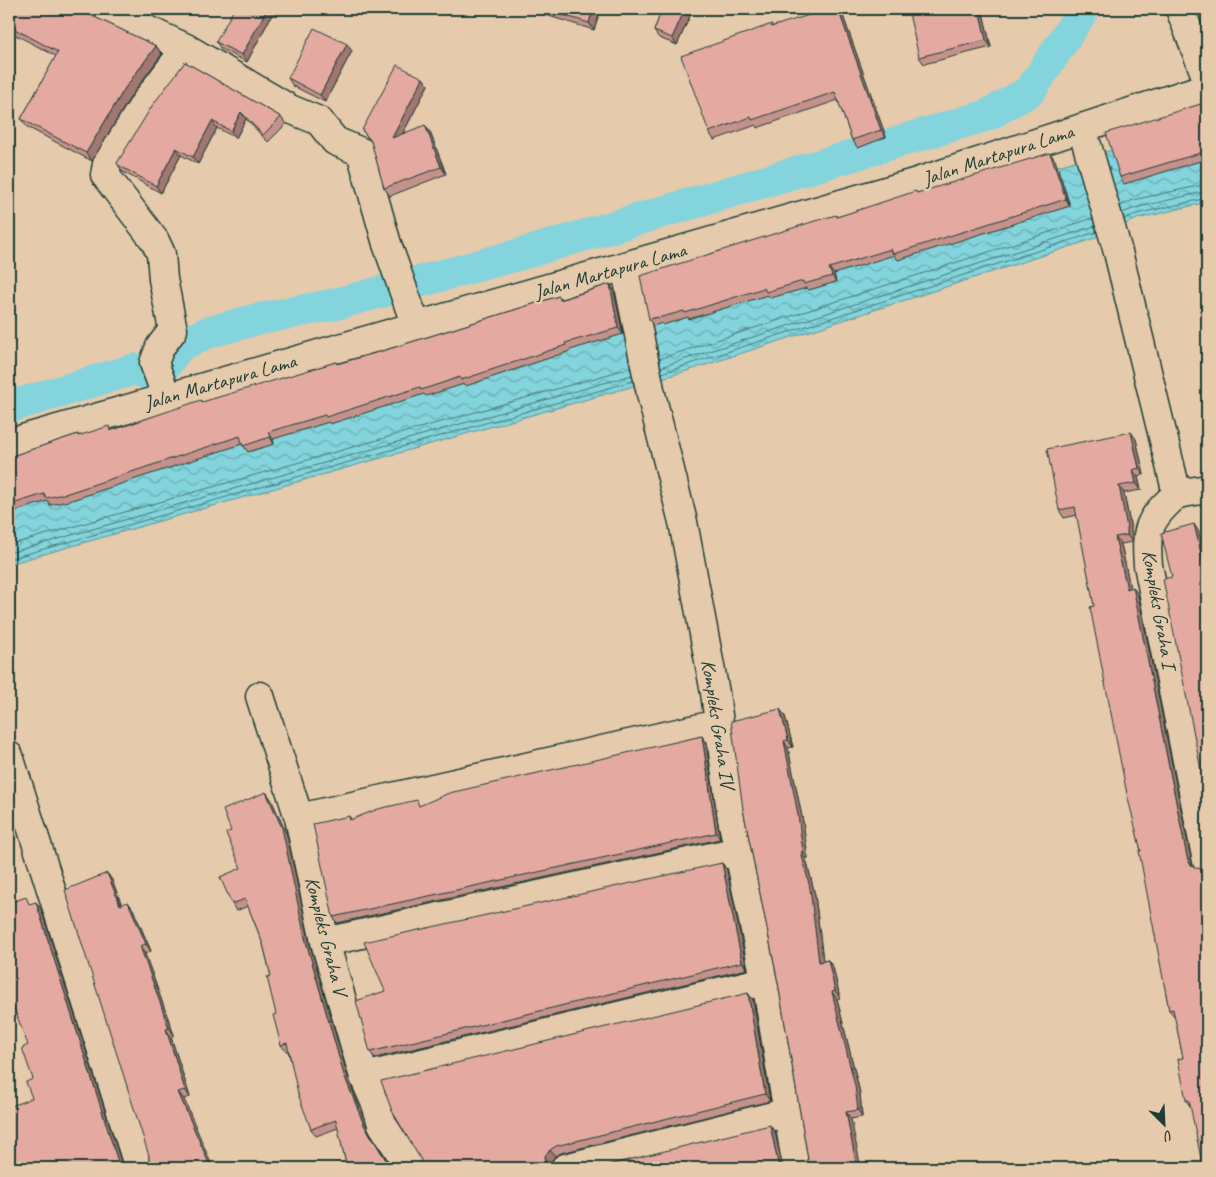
<svg xmlns="http://www.w3.org/2000/svg" width="1216" height="1177" viewBox="0 0 1216 1177" font-family="Caveat,sans-serif">
<style>
.water{fill:url(#water-waves);stroke:#5b9899}
.lines{fill:none;stroke-linecap:round;stroke-linejoin:round}
.shore{stroke:#477977;stroke-width:1}
.canal{stroke:#83d4dc;stroke-width:32}
.street-casing{stroke:#1f3d34;stroke-width:31}
.primary-casing{stroke:#1f3d34;stroke-width:31}
.street{stroke:#e5caac;stroke-width:28}
.primary{stroke:#e5caac;stroke-width:28}
.wall{fill:#c4928b;stroke:#1f3d34}
.shaded-wall{fill:#a07771;stroke:#1f3d34}
.building{fill:#e4aaa2;stroke:#1f3d34}
.labels{text-anchor:middle;dominant-baseline:central;stroke-width:5;stroke-linejoin:round;paint-order:stroke}
.street-label{font-size:20px;fill:#1f3d34;stroke:#e5caac}
</style>
<defs>
<pattern id="water-waves" width="16" height="10" patternUnits="userSpaceOnUse" patternTransform="scale(1.25)"><rect width="16" height="10" fill="#83d4dc"/><path d="M0 5q4-4 8 0t8 0" fill="none" stroke="#6badb3"/></pattern>
</defs>
<rect width="100%" height="100%" fill="#e5caac"/>
<filter id="ink" filterUnits="userSpaceOnUse"><feTurbulence type="fractalNoise" baseFrequency=".02" numOctaves="2"/><feDisplacementMap in="SourceGraphic" scale="10" xChannelSelector="R" yChannelSelector="G"/><feConvolveMatrix kernelMatrix="1 2 1 2 8 2 1 2 1" color-interpolation-filters="sRGB"/></filter>
<g filter="url(#ink)">
<path class="water" d="M1207,122V202L1137,219L1087,241L690,370L9,564V476Z"/>
<g class="lines">
<path class="shore" d="M1120,206L1133,200L1207,184
M1122,213L1135,208L1207,191
M1124,219L1136,214L1207,198
M659,359L1093,218
M661,367L1095,226
M662,373L1096,232
M9,545L630,368
M9,553L632,375
M9,559L633,381"/>
<path class="canal" d="M9,407L135,369L145,373L165,366L179,346L206,333L254,320L336,304L525,253L988,115L1030,91L1084,9"/>
<g class="street-casing">
<path id="street" d="M102,9L186,48L290,109L319,121L335,141L361,152L387,244L416,326
M1180,9L1207,79
M1082,128L1118,252L1177,494C1149,519 1145,528 1148,565L1207,861
M625,266L651,394L683,522L715,693L732,819L768,993L797,1168
M167,398L154,363L160,347L173,330L163,279L161,254L155,241L105,175L107,164L144,104L186,48
M1177,494L1207,489
M260,696L299,818L325,942L364,1077L376,1104L382,1124L410,1168
M9,756L139,1168
M299,818L718,724
M325,942L739,851
M364,1077L764,981
M565,1168L789,1112"/>
</g>
<g class="primary-casing">
<path id="primary" d="M9,443L914,183L1207,87"/>
</g>
<use href="#street" class="street"/>
<use href="#primary" class="primary"/>
</g>
<path class="wall" d="M9,9L90,15L156,46L162,54L131,96L92,161L27,127L21,119L56,56L10,32L9,30Z
M275,9L247,62L221,49L216,42Z
M526,9H601L594,30Z
M662,9H693L677,45L659,38L654,31Z
M982,9L991,47L924,64L919,57Z
M842,13L886,137L858,148L852,140L838,100L757,128L756,125L714,140L709,132L773,26Z
M352,51L325,102L293,86L288,78Z
M185,62L281,117L286,124L268,142L246,119L236,138L217,128L198,164L181,155L161,193L123,172L118,165Z
M423,78L428,85L403,133L430,132L446,174L390,196L384,188L372,143L362,130Z
M1207,98V159L1124,184L1120,177L1204,103Z
M1055,160L1070,206L898,260L894,255L834,274L836,282L809,290L807,288L770,298L768,295L689,319L688,317L663,325L662,323L653,326L649,319L837,217L917,193Z
M610,284L614,291L623,334L570,350V351L466,386L464,384L426,396L424,394L330,424L329,422L273,439L274,444L248,452L242,444L72,500L50,505L48,501L9,513V457L78,434L79,436L112,431L336,362L338,363L389,349L559,296L561,299Z
M1136,439L1144,475L1138,477L1141,490L1124,493L1132,535V542L1121,544L1130,588L1138,594L1192,864L1190,1106L1186,1100L1183,1058L1175,1017L1169,1010L1141,851L1077,515L1064,518L1059,510Z
M785,716L793,747L788,748L803,822L808,858L806,859L815,895L823,961L828,960L833,967L840,998L837,999L860,1093L862,1117L851,1119L807,1167L808,1159L778,983L743,809Z
M702,736L706,743L720,839L337,923L333,917L349,816L352,820L421,806Z
M266,792L271,799L287,835L310,945L349,1081L369,1132L392,1168H347L338,1128L316,1136L311,1129L288,1051H286L281,1045L271,976L263,944L248,906L236,911L232,904L241,868L231,831Z
M722,863L727,870L747,969L375,1058L370,1052L385,991Z
M107,873L112,880L122,905L133,909L151,951L145,954L174,1035L171,1037L190,1097L184,1099L149,1164V1156Z
M753,1000L770,1101L561,1153L555,1156L550,1163L419,1168Z"/>
<path class="shaded-wall" d="M267,9H275L247,62L242,55Z
M593,9H601L594,30L589,23Z
M685,9H693L677,45L672,38Z
M838,9H839L842,13L886,137L881,130Z
M979,9H982L991,47L986,40Z
M347,44L352,51L325,102L320,95Z
M156,46L162,54L131,96L92,161L86,153L125,88Z
M423,78L428,85L397,145L392,138Z
M241,112L246,119L236,138L231,131Z
M212,121L217,128L198,164L193,157Z
M425,125L430,132L446,174L441,167Z
M176,148L181,155L161,193L156,186Z
M1050,153L1055,160L1070,206L1066,199Z
M829,268L834,274L836,282L832,276Z
M610,284L614,291L623,334L618,328Z
M268,432L273,439L274,444L270,437Z
M1131,432L1136,439L1144,475L1139,468Z
M1133,470L1138,477L1141,490L1136,483Z
M1119,486L1124,493L1132,535V542L1127,535Z
M1194,524L1199,532L1207,565V578Z
M1115,537L1121,544L1132,596L1127,589Z
M1133,587L1138,594L1192,864L1195,871L1190,864L1187,857Z
M780,709L785,716L793,747L788,740Z
M702,736L706,743L720,839L716,833Z
M784,741L788,748L803,822L808,858L803,852Z
M266,792L271,799L287,835L310,945L349,1081L369,1132L392,1168L364,1125L344,1075L305,938Z
M801,852L806,859L815,895L824,969L819,962Z
M722,863L727,870L747,969L742,962Z
M107,873L112,880L125,913L120,905Z
M36,902L41,909L123,1168H121L119,1165Z
M128,902L133,909L151,951L146,944Z
M140,946L145,954L174,1035L169,1028Z
M828,960L833,967L840,998L835,991Z
M832,992L837,999L860,1093L862,1117L858,1110Z
M748,993L753,1000L770,1101L765,1094Z
M166,1029L171,1037L190,1097L185,1090Z
M178,1092L184,1099L213,1168H211Z
M846,1112L851,1119L861,1168H857Z
M770,1125L775,1132L783,1168H779Z
M550,1150L555,1156L550,1163V1168H547L545,1165V1156Z"/>
<path class="building" d="M9,9H84L90,15L156,46L125,88L86,153L21,119L58,52L9,26Z
M234,9H267L242,55L216,42Z
M544,9H593L589,23Z
M662,9H685L672,38L654,31Z
M828,9H838L881,130L852,140L835,92L752,120L751,117L709,132L681,56L772,24L771,27Z
M908,9H979L986,40L919,57Z
M314,28L347,44L320,95L288,78Z
M185,62L281,117L263,135L241,112L231,131L212,121L193,157L176,148L156,186L118,165L117,163L152,106Z
M397,65L423,78L392,138L425,125L441,167L384,188L371,141L362,130Z
M1207,98V151L1120,177L1106,133L1204,103L1203,99Z
M1050,153L1066,199L893,254L891,249L829,268L832,276L804,284L803,281L766,292L764,288L685,313L684,311L658,318V317L649,319L640,276L815,221L836,215L837,217L916,191L917,193Z
M610,284L618,328L565,343L566,345L461,380L460,377L421,390L420,387L326,417L325,415L268,432L270,437L243,446L240,436L68,493L46,498L44,494L9,505V457L78,434V436L109,426L110,431L201,400L202,402L336,362L337,364L389,349L559,296L560,300Z
M1131,432L1139,468L1133,470L1136,483L1119,486L1127,528V535L1115,537L1127,589L1133,587L1187,857L1190,864L1196,868L1205,869L1207,868V1168H1203L1189,1100H1186L1178,1059L1183,1058L1173,1009L1169,1010L1139,851H1141L1127,794L1090,607L1094,606L1075,507L1059,510L1047,449Z
M1194,524L1207,578V800L1163,579L1172,577L1161,533Z
M780,709L788,740L784,741L798,815L803,852H801L810,888L819,962L828,960L835,991L832,992L855,1086L858,1110L846,1112L857,1168H806L807,1167L808,1159L778,983L743,809L731,721Z
M702,736L716,833L333,917L313,824L349,816L350,820L378,809L417,800L419,806L449,793Z
M266,792L282,828L305,938L344,1075L364,1125L391,1168H347L336,1120L311,1129L298,1094L287,1043L281,1045L273,1015L276,1014L267,977L271,976L263,944L245,899L232,904L220,877L241,868L226,833L231,831L223,810Z
M722,863L742,962L370,1052L356,1001L385,991L364,942Z
M107,873L120,905L128,902L146,944L140,946L169,1028L166,1029L185,1090L178,1092L211,1168H147L149,1164V1156L65,890Z
M26,897L29,904L36,902L119,1165L121,1168H9V1107L32,1098L26,1082L33,1079L22,1048L28,1045L9,995V903Z
M748,993L765,1094L556,1146L550,1150L545,1156V1165L547,1168H419L421,1160L392,1111L381,1081Z
M770,1125L779,1168H596Z"/>
</g>
<g class="labels">
<g class="street-label">
<text transform="translate(998 155) rotate(-18)">Jalan Martapura Lama</text>
<text transform="translate(610 271) rotate(-16)">Jalan Martapura Lama</text>
<text transform="translate(220 382) rotate(-16)">Jalan Martapura Lama</text>
<text transform="translate(1159 609) rotate(80)">Kompleks Graha I</text>
<text transform="translate(718 724) rotate(81)">Kompleks Graha IV</text>
<text transform="translate(326 936) rotate(76)">Kompleks Graha V</text>
</g>
</g>
<rect width="1216" height="1177" fill="none" stroke="#e5caac" stroke-width="30"/>
<rect x="15" y="15" width="1186" height="1147" fill="none" stroke="#1f3d34" stroke-width="2" filter="url(#ink)"/>
<g transform="translate(1164 1124) rotate(156)" stroke="#e5caac" stroke-width="4" paint-order="stroke">
<path d="M0-4L9 19L0 12L-9 19Z" fill="#1f3d34"/>
<text y="-8" font-size="14" font-weight="bold" text-anchor="middle" fill="#1f3d34">U</text>
</g>
</svg>
